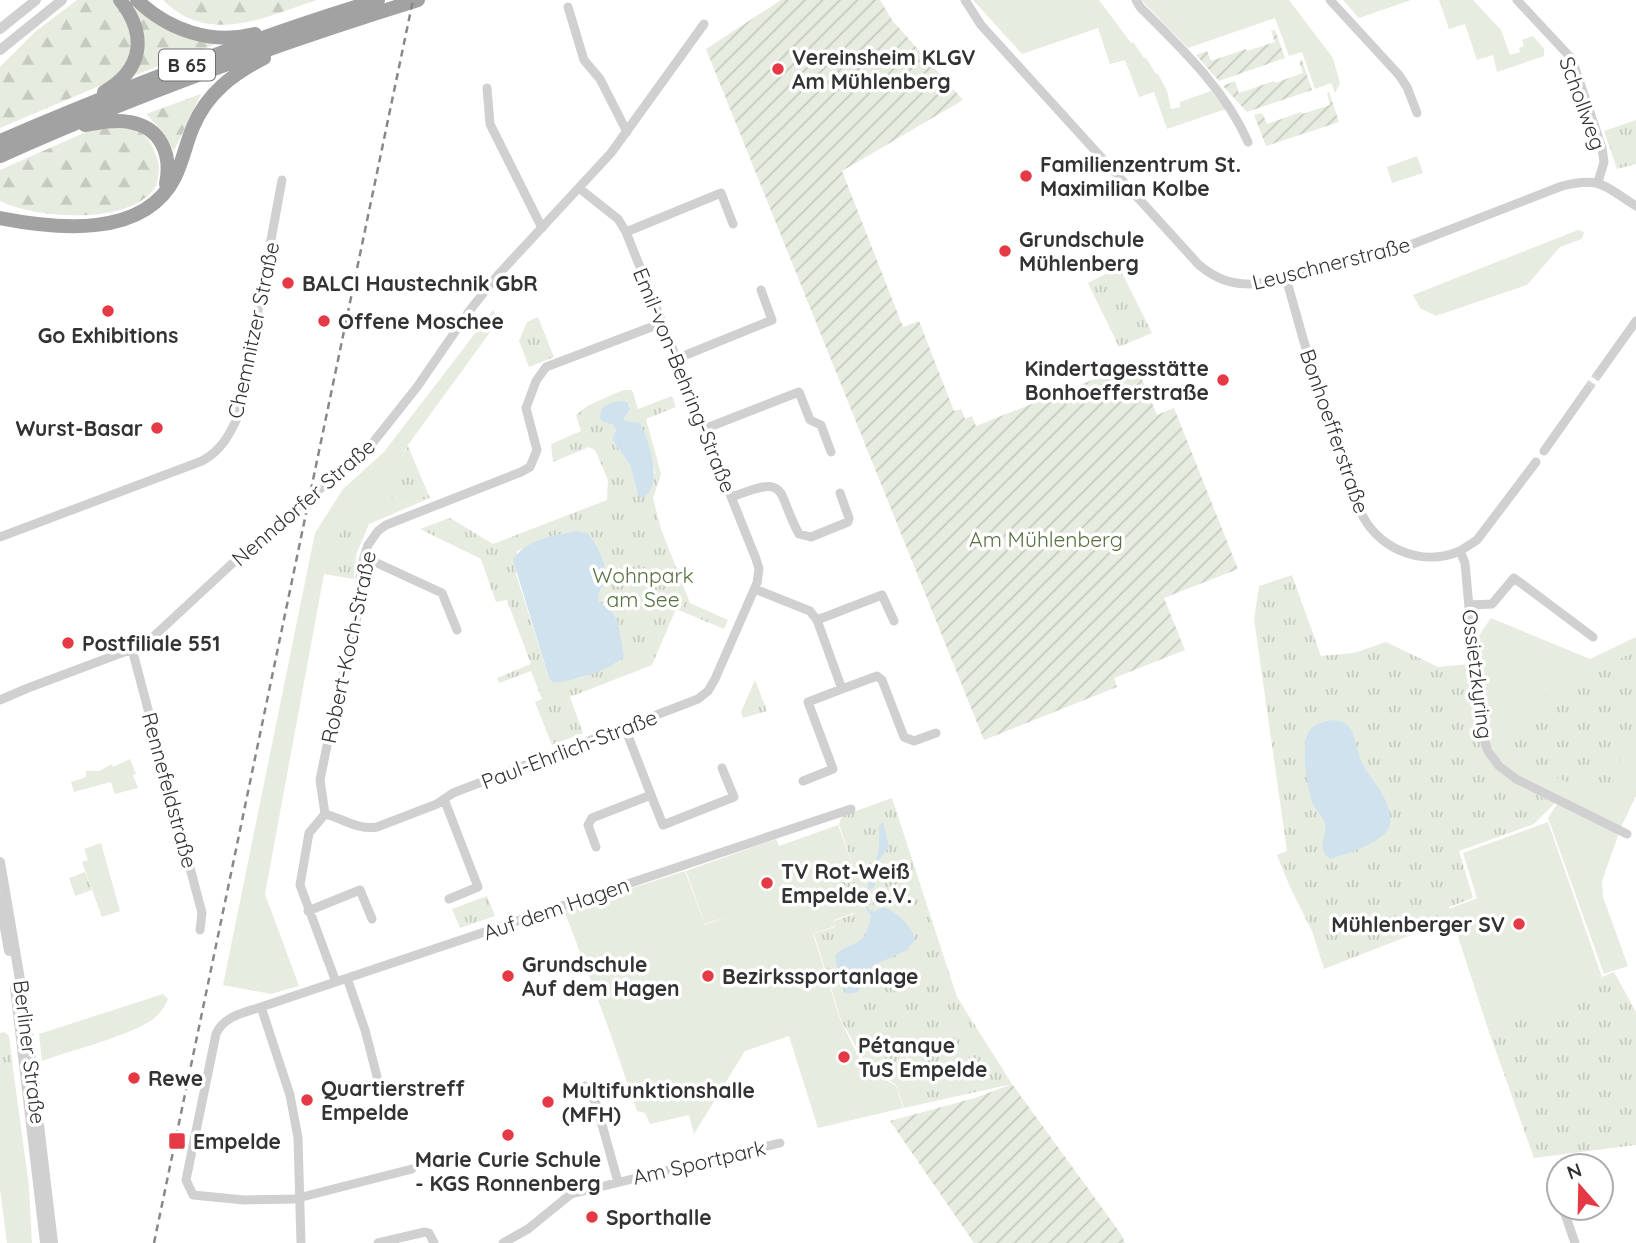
<svg xmlns="http://www.w3.org/2000/svg" width="1636" height="1243" viewBox="0 0 1636 1243" font-family="Quicksand,sans-serif">
<style>
.grass{fill:#e6ecdf}
.forest{fill:url(#forest-firs)}
.park{fill:url(#park-tufts);fill-rule:evenodd}
.garden{fill:url(#garden-furrows)}
.water{fill:#cfe2ee}
.lines{fill:none;stroke-linecap:round;stroke-linejoin:round}
.minor-tunnel{stroke:#d6d6d6;stroke-width:9;stroke-dasharray:9 4.5;stroke-linecap:butt}
.minor{stroke:#d0d0d0;stroke-width:9}
.tertiary{stroke:#d0d0d0;stroke-width:10}
.trunk{stroke:#a2a2a2;stroke-width:14}
.rail{stroke:#888;stroke-width:2.5;stroke-dasharray:7 5;stroke-linecap:butt}
.poi-dot{fill:#e63946;stroke:#fff;stroke-width:2.5}
.labels{text-anchor:middle;dominant-baseline:central;stroke-width:7;stroke-linejoin:round;paint-order:stroke}
.shield{fill:#fff;stroke:#707070;stroke-width:2}
.shield-label{font-size:19px;font-weight:bold;fill:#333}
.poi-label{font-size:21px;font-weight:bold;fill:#333;stroke:#fff;text-anchor:start}
.street-label{font-size:21px;fill:#333;stroke:#fff}
.park-label{font-size:21px;fill:#56703f;stroke:#fff}
</style>
<defs>
<pattern id="forest-firs" width="22" height="20" patternUnits="userSpaceOnUse" patternTransform="scale(1.75)"><rect width="22" height="20" fill="#e6ecdf"/><path d="M5 1l3.5 6h-7zM16 11l3.5 6h-7z" fill="#c6cbc0"/></pattern>
<pattern id="park-tufts" width="24" height="20" patternUnits="userSpaceOnUse" patternTransform="scale(1.75)"><rect width="24" height="20" fill="#e6ecdf"/><path d="M3 7l-1-3M5 7V3M7 7l1-3M15 17l-1-3M17 17v-4M19 17l1-3" fill="none" stroke="#c6cbc0"/></pattern>
<pattern id="garden-furrows" width="10" height="10" patternUnits="userSpaceOnUse" patternTransform="scale(1.75)"><rect width="10" height="10" fill="#e6ecdf"/><path d="M-1 1l2-2M0 10L10 0M9 11l2-2" fill="none" stroke="#c6cbc0"/></pattern>
</defs>
<rect width="100%" height="100%" fill="#fff"/>
<path class="grass" d="M973,0H1099L1131,43L1133,42L1144,58H1146L1156,74H1158L1167,91L1171,109L1180,107V102L1211,91L1226,109L1167,129L1154,92L1139,97L1125,60L1110,64L1098,28L1022,54Z
M1141,0H1289L1333,58L1340,83L1335,93L1331,83L1315,89L1302,52L1289,56L1275,18L1188,48Z
M1343,0H1411L1359,18Z
M1439,0H1473L1501,30L1510,55L1520,52L1519,48L1524,46L1522,40L1533,36L1544,49V56L1497,72L1493,55L1477,60L1465,24L1449,29Z
M1417,156L1423,173L1392,183L1387,167Z
M1578,230L1584,232L1582,239L1560,247L1527,285L1436,316L1420,308L1413,295Z
M493,310L499,320L408,445L382,493L404,503L430,498L369,524L351,519L333,545L324,574L265,894L299,986L271,994L223,985L315,533L343,489L384,452Z
M1491,618L1590,659L1636,637V796L1621,827L1602,881L1603,897L1628,966L1604,974L1548,818L1561,798L1512,772L1498,758L1487,739L1478,637Z
M130,759L136,774L133,775L138,788L115,794L111,782L74,792L71,782L86,777V771H99L112,764L113,767Z
M1548,822L1602,977L1599,991L1489,1032L1449,909L1477,898L1463,853Z
M838,825L854,869L840,874L854,913L834,920L835,926L813,934L840,1019L863,1066L896,1086L903,1108L818,1128L789,1036L745,1051L694,1134L689,1115L650,1124L645,1113L637,1111L606,1021L564,910L685,871L705,925L729,916L705,924L686,871L776,839L779,846Z
M101,843L120,911L102,917L82,862L88,860L84,849Z
M163,994L168,999C165,1007 159,1015 152,1020C126,1037 72,1050 42,1061L39,1034Z
M14,1076L29,1186L32,1243H7L0,1189V1083Z"/>
<path class="forest" d="M77,0H119L137,27L125,75L0,128V67L36,31Z
M163,0H317C265,17 209,46 163,0Z
M136,7L218,43L130,77L143,33L134,9Z
M201,94L174,151L163,132L146,114Z
M127,126C133,129 141,132 146,137C152,143 160,162 159,170C158,175 158,182 156,186C132,226 36,219 0,201V170L88,131Z"/>
<path class="park" d="M1636,120V164L1617,169L1604,131Z
M1119,267L1152,333L1119,347L1088,283Z
M538,317L554,357L529,367L519,341L527,322Z
M623,390H632L638,409L672,396L676,407L646,419L661,474L653,498L661,529L690,603L728,620L724,629L676,609L652,665L570,697L583,733L552,745L535,702L542,699L531,671L499,683L497,678L531,664L507,600L496,602L481,559L420,529L450,518L493,544L607,500L608,480L595,450L589,447L553,462L551,444L581,431L576,415L587,406ZM627,401L630,406L624,418L625,421L648,445L655,473L638,495L630,465L612,439L616,430L612,424ZM577,531L587,533C595,543 608,568 605,581C603,590 597,591 599,602L612,612L617,663L581,678L553,683L549,678L516,574L517,551L563,533Z
M408,446L430,498L404,503L381,493Z
M351,518L369,524L356,555L354,579L324,574L333,544Z
M1292,575L1321,656L1354,653L1386,642L1438,667L1471,664C1475,702 1470,752 1506,777C1520,788 1539,795 1555,803L1534,824L1459,851L1473,898L1449,907L1452,919L1324,969L1312,931L1290,887L1277,855L1287,851L1254,619L1259,586Z
M1636,651V728L1602,799C1567,781 1526,768 1503,735L1546,694Z
M755,680L767,711L743,718L741,712Z
M892,798L957,997L1012,1084L904,1108L896,1085L865,1063L841,1020L814,934L835,927L834,921L854,914L840,874L854,869L839,824L842,816Z
M85,872L92,890L75,896L69,878Z
M487,896L495,916L460,928L452,909Z
M1614,972L1636,1012V1145L1534,1158L1489,1032L1598,991L1602,977Z
M4,1032L9,1036L14,1076L0,1083V1033Z"/>
<path class="garden" d="M781,0H880L892,20L963,100L842,171L903,327L919,321L954,411L961,409L965,419L972,416L976,426L1135,363L1157,415L1174,408L1238,569L1164,598L1185,650L1114,678L1117,687L984,740L706,49Z
M1275,30L1285,58L1219,81L1196,55L1207,51L1211,61L1246,49L1247,51L1275,42L1271,31Z
M1302,60L1312,90L1247,112L1223,86L1235,81L1239,93L1274,81L1275,83L1303,73L1299,61Z
M1329,92L1339,122L1266,146L1254,115L1262,113L1267,124L1301,112L1302,114L1330,105L1327,93Z
M1012,1084L1121,1234L1125,1243H974L890,1121L975,1098Z"/>
<path class="water" d="M617,401L628,402L630,409L624,418L625,421L640,423C649,441 665,486 642,498L638,495L630,465L612,439L616,430L612,424L603,422L600,418C600,407 606,404 617,401Z
M577,531L588,533C596,544 609,566 605,581C603,589 597,591 599,602L612,612L618,622L624,657C609,671 574,681 553,683L549,678L513,560C523,541 556,534 577,531Z
M1331,720C1339,721 1345,721 1350,728C1357,739 1357,754 1363,765C1372,781 1399,809 1388,829C1382,842 1344,855 1330,859C1315,848 1328,835 1325,823C1323,817 1316,810 1313,804C1307,790 1299,739 1311,729C1316,723 1324,722 1331,720Z
M883,822L889,847C876,863 874,865 875,886L865,893L864,901L870,910L875,911L883,907C897,912 912,926 915,940L907,950L872,966L858,992L846,994L839,975L835,956C850,939 866,950 871,916L864,905L863,896L871,879L879,849V827Z"/>
<g class="lines">
<path class="minor-tunnel" d="M1587,390L1599,373"/>
<path class="minor" d="M965,0L981,25L1199,265C1217,280 1233,285 1257,284L1405,247L1562,186C1601,176 1604,186 1636,206
M1136,0L1140,7C1181,48 1225,89 1248,142
M1330,0L1399,75L1407,87L1417,113
M1517,0L1572,59L1602,148L1604,162L1598,182
M568,7L584,60L600,79L627,132
M487,88L490,124L542,228
M626,232L721,193L733,224
M1286,278L1304,342L1359,508C1375,548 1421,568 1460,551
M676,359L772,320L761,290
M1599,373L1636,321
M704,429L799,392L810,420L821,425L831,452
M1544,451L1587,390
M1536,462L1477,540L1460,551L1465,563L1478,707L1481,730L1488,751L1499,766L1516,779L1627,834
M732,497C791,474 775,490 799,534L811,537L848,522L849,518L840,493
M0,537L202,461C222,450 230,434 239,414L282,180
M364,557L442,593L457,630
M755,589L810,611L817,620L842,689L877,676L882,680L904,737L914,741L936,733
M1469,605L1492,604L1514,578L1593,637
M817,620L882,595L894,621
M132,649L202,913L200,930
M0,700L28,688L132,649L153,637L251,546L367,450L417,387L470,310L497,276L611,153L704,24
M625,728L651,795
M803,781L833,769L808,702L842,689
M444,799L478,887L449,899
M325,814C344,819 357,830 377,827L437,804L453,793L698,699L708,691L715,679L757,583L759,569L756,559L704,429L693,411L678,371L673,350L626,232L618,219L579,188
M596,847L588,825L592,818L651,795L663,825L734,797L722,768
M308,911L360,890L372,919
M347,978L365,1030L381,1092
M336,982L300,885L309,833L325,814L320,780L340,682L349,661L361,594L360,578L364,557L368,545L378,531L386,525L521,472L530,467L537,450L526,408L536,381L546,367L662,323
M261,1007L290,1095L298,1138L301,1243
M585,1086L596,1103L618,1182
M412,1169L294,1199L244,1200L193,1195L186,1180L216,1034C224,1016 243,1013 261,1007L851,809
M1557,1189L1559,1195
M1563,1208L1575,1243
M378,1243L425,1232L429,1233L434,1243
M503,1243L528,1229L571,1194L780,1143"/>
<path class="tertiary" d="M0,29L36,0
M0,50L62,0
M0,862L26,1015L53,1243
M0,899L9,951
M15,988L45,1243"/>
<path class="trunk" d="M137,0C168,30 211,45 255,34
M104,92C144,69 147,34 120,0
M85,125C100,123 114,119 129,122C161,127 172,154 166,184
M0,141C124,88 249,39 378,0
M0,156C136,95 276,44 418,0
M0,218C56,229 144,239 175,177C183,161 186,143 193,127C207,93 233,74 264,58"/>
<path class="rail" d="M154,1243L413,0"/>
</g>
<g class="poi-dot">
<circle cx="778" cy="69" r="7"/>
<circle cx="1026" cy="176" r="7"/>
<circle cx="1005" cy="251" r="7"/>
<circle cx="288" cy="283" r="7"/>
<circle cx="108" cy="311" r="7"/>
<circle cx="324" cy="321" r="7"/>
<circle cx="1223" cy="380" r="7"/>
<circle cx="157" cy="428" r="7"/>
<circle cx="68" cy="643" r="7"/>
<circle cx="767" cy="883" r="7"/>
<circle cx="1519" cy="924" r="7"/>
<circle cx="508" cy="976" r="7"/>
<circle cx="708" cy="976" r="7"/>
<circle cx="844" cy="1057" r="7"/>
<circle cx="134" cy="1078" r="7"/>
<circle cx="307" cy="1100" r="7"/>
<circle cx="548" cy="1102" r="7"/>
<circle cx="508" cy="1135" r="7"/>
<rect x="168" y="1132" width="18" height="18" rx="3.5"/>
<circle cx="592" cy="1217" r="7"/>
</g>
<g class="labels">
<rect class="shield" x="159" y="49.5" width="56" height="31" rx="5"/>
<g class="shield-label">
<text x="187" y="65">B 65</text>
</g>
<g class="poi-label">
<text x="792" y="57">Vereinsheim KLGV<tspan x="792" dy="24">Am Mühlenberg</tspan></text>
<text x="1040" y="164">Familienzentrum St.<tspan x="1040" dy="24">Maximilian Kolbe</tspan></text>
<text x="1019" y="239">Grundschule<tspan x="1019" dy="24">Mühlenberg</tspan></text>
<text x="302" y="283">BALCI Haustechnik GbR</text>
<text x="338" y="321">Offene Moschee</text>
<text x="108" y="335" text-anchor="middle">Go Exhibitions</text>
<text x="1209" y="368" text-anchor="end">Kindertagesstätte<tspan x="1209" dy="24">Bonhoefferstraße</tspan></text>
<text x="143" y="428" text-anchor="end">Wurst-Basar</text>
<text x="82" y="643">Postfiliale 551</text>
<text x="781" y="871">TV Rot-Weiß<tspan x="781" dy="24">Empelde e.V.</tspan></text>
<text x="1505" y="924" text-anchor="end">Mühlenberger SV</text>
<text x="522" y="964">Grundschule<tspan x="522" dy="24">Auf dem Hagen</tspan></text>
<text x="722" y="976">Bezirkssportanlage</text>
<text x="858" y="1045">Pétanque<tspan x="858" dy="24">TuS Empelde</tspan></text>
<text x="148" y="1078">Rewe</text>
<text x="321" y="1088">Quartierstreff<tspan x="321" dy="24">Empelde</tspan></text>
<text x="562" y="1090">Multifunktionshalle<tspan x="562" dy="24">(MFH)</tspan></text>
<text x="193" y="1141">Empelde</text>
<text x="508" y="1159" text-anchor="middle">Marie Curie Schule<tspan x="508" dy="24">- KGS Ronnenberg</tspan></text>
<text x="606" y="1217">Sporthalle</text>
</g>
<g class="street-label">
<text transform="translate(1583 103) rotate(70)">Schollweg</text>
<text transform="translate(1331 263) rotate(-14)">Leuschnerstraße</text>
<text transform="translate(253 330) rotate(-78)">Chemnitzer Straße</text>
<text transform="translate(685 380) rotate(68)">Emil-von-Behring-Straße</text>
<text transform="translate(1335 431) rotate(71)">Bonhoefferstraße</text>
<text transform="translate(303 502) rotate(-41)">Nenndorfer Straße</text>
<text transform="translate(348 647) rotate(-78)">Robert-Koch-Straße</text>
<text transform="translate(1478 674) rotate(83)">Ossietzkyring</text>
<text transform="translate(569 749) rotate(-21)">Paul-Ehrlich-Straße</text>
<text transform="translate(170 790) rotate(75)">Rennefeldstraße</text>
<text transform="translate(556 908) rotate(-19)">Auf dem Hagen</text>
<text transform="translate(30 1052) rotate(83)">Berliner Straße</text>
<text transform="translate(699 1162) rotate(-13)">Am Sportpark</text>
</g>
<g class="park-label">
<text x="1046" y="539">Am Mühlenberg</text>
<text x="643" y="575">Wohnpark<tspan x="643" dy="24">am See</tspan></text>
</g>
</g>
<g transform="translate(1580 1187) rotate(340)"><circle r="33" fill="#ffffff" stroke="#adadad" stroke-width="2"/>
<path d="M0-5L12 26L0 18L-12 26Z" fill="#e63946"/>
<text y="-10" font-size="19" font-weight="bold" text-anchor="middle" fill="#333333">N</text>
</g>
</svg>
